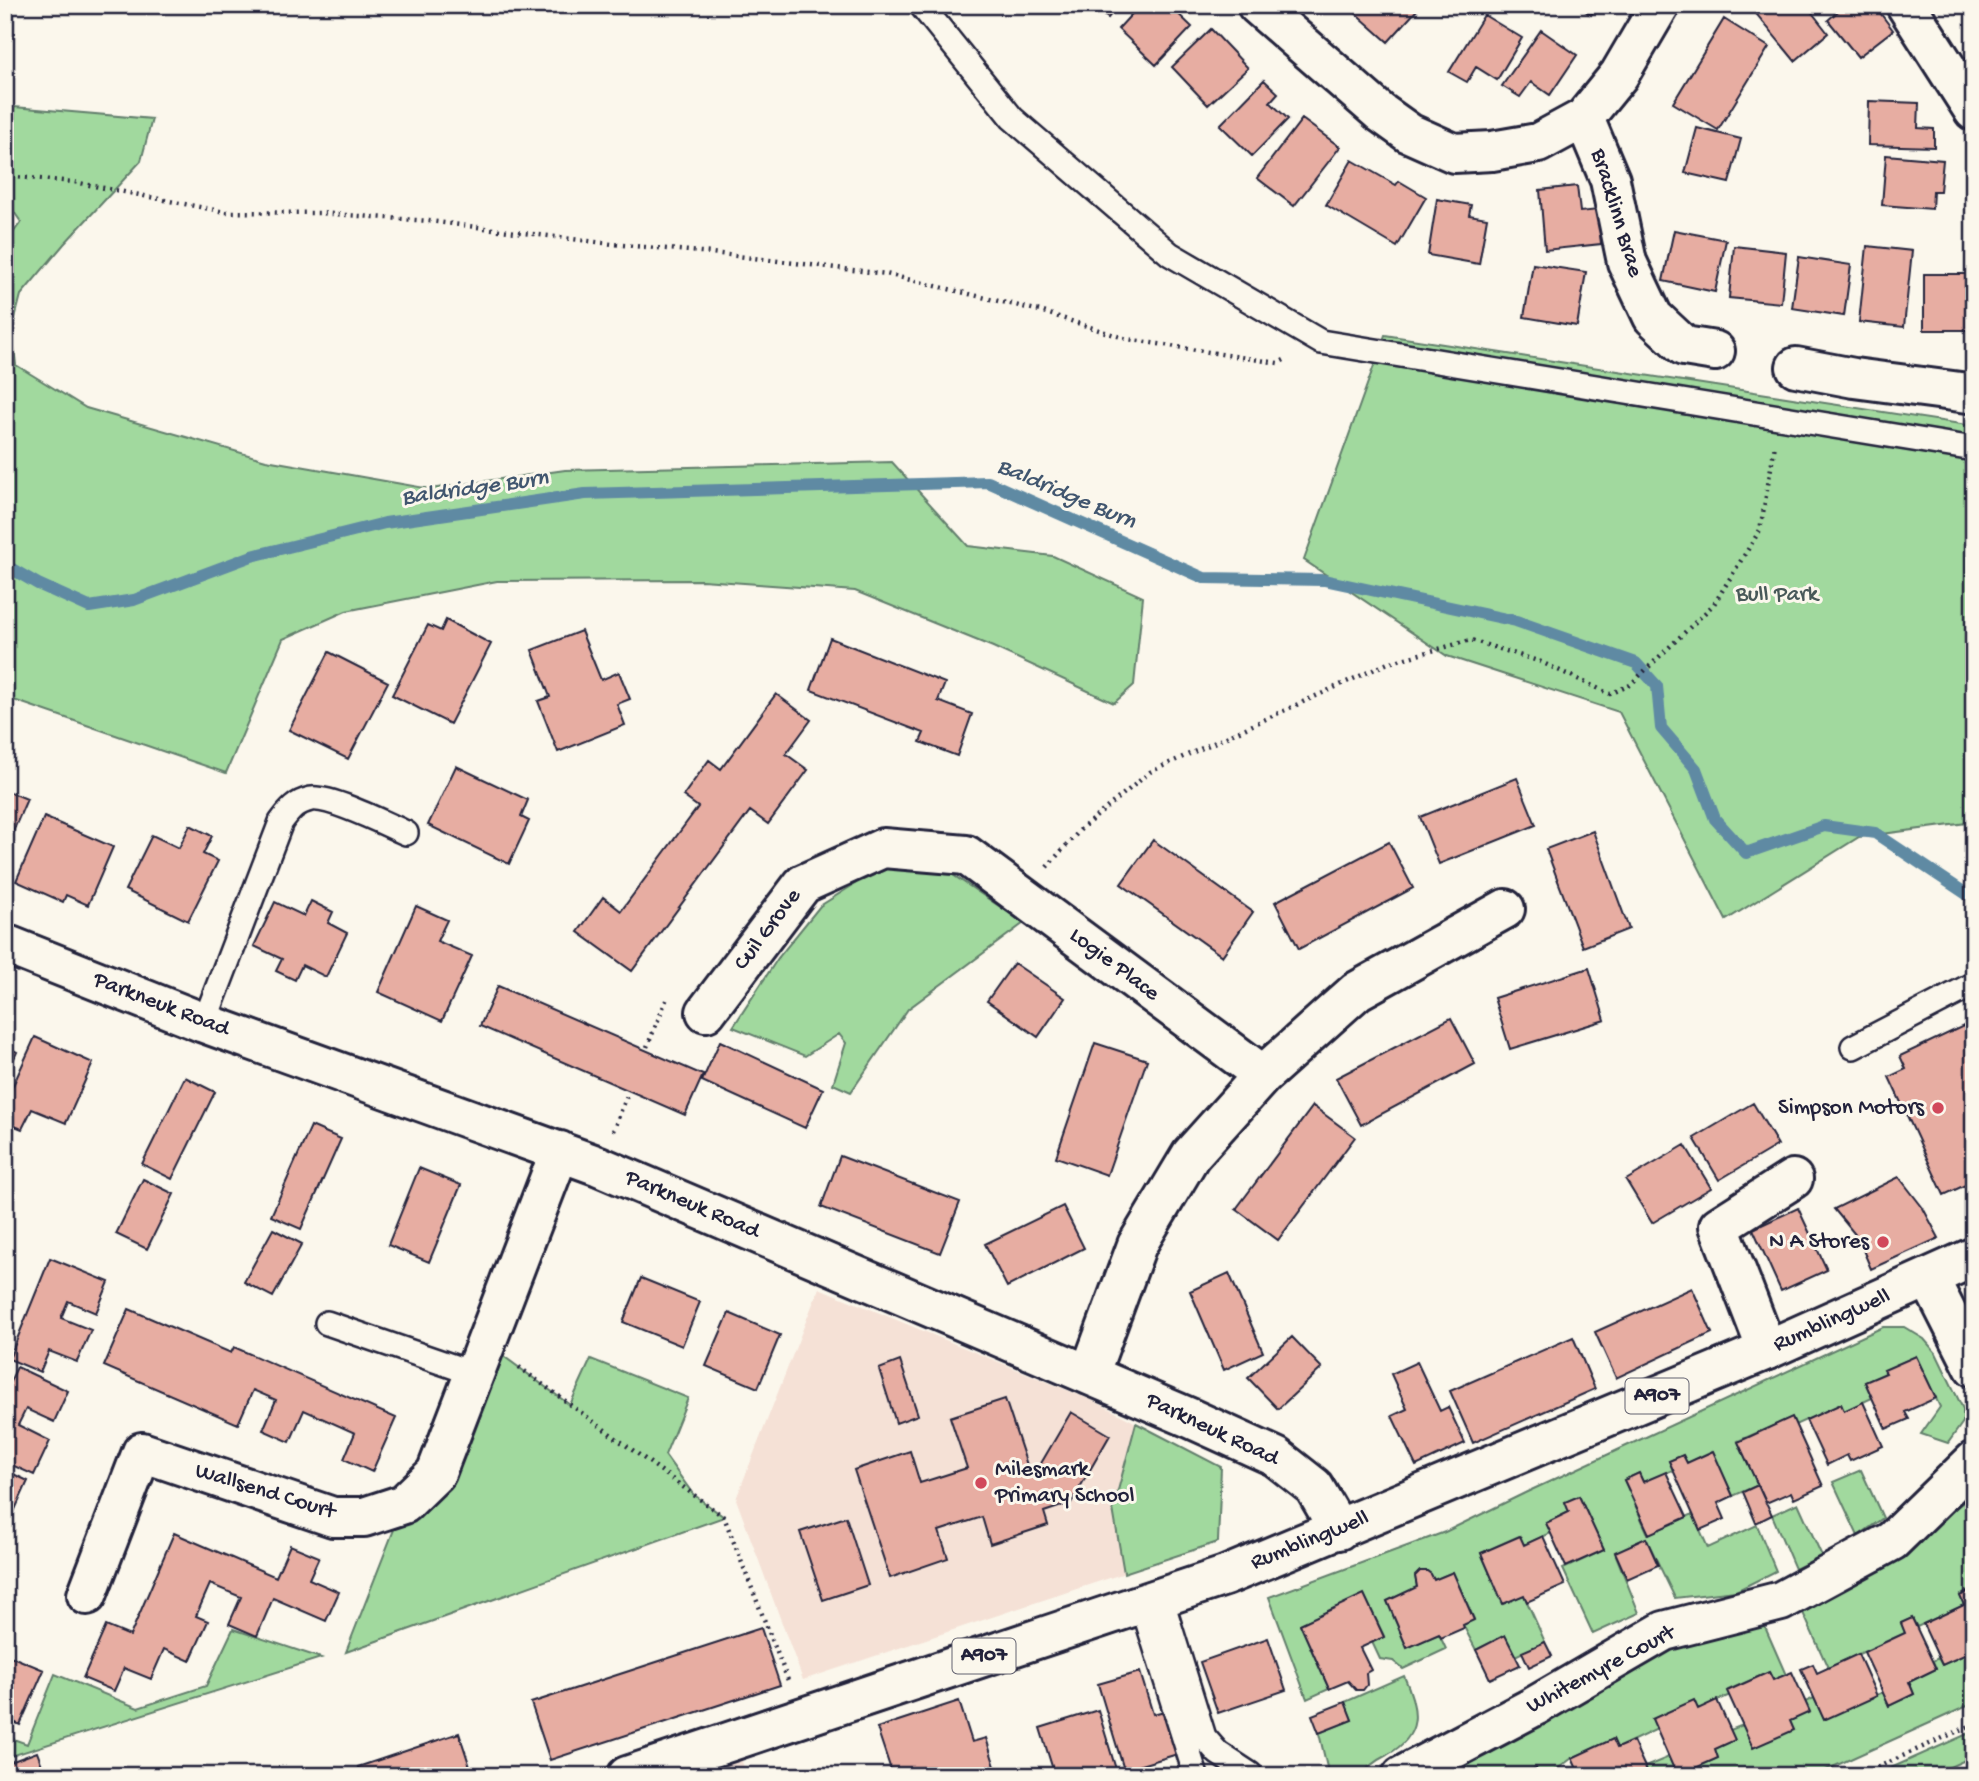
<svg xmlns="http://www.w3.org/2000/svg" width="1979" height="1781" viewBox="0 0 1979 1781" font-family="'Gochi Hand',sans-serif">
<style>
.built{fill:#f5e1d6}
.green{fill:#a1d99e;stroke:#627e6c;stroke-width:2}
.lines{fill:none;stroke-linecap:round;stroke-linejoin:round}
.stream{stroke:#5f8aa3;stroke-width:12}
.building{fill:#e7ada2;stroke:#22223b;stroke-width:2}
.lane-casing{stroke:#22223b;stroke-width:28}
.street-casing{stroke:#22223b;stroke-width:44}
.primary-casing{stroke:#22223b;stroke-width:44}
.path{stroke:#22223b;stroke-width:4.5;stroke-dasharray:2 5;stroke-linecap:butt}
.lane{stroke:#fbf7ec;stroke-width:23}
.street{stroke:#fbf7ec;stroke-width:38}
.primary{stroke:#fbf7ec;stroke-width:38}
.poi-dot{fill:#d1495b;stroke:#fbf7ec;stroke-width:2.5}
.labels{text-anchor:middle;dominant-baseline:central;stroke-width:6;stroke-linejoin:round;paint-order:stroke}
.shield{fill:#fbf7ec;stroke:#636270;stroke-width:2}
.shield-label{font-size:21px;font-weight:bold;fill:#22223b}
.street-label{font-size:23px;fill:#22223b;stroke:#fbf7ec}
.park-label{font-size:23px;fill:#485959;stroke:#fbf7ec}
.poi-label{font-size:23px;fill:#22223b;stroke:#fbf7ec;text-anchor:end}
.water-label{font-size:24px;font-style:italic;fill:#41566f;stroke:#fbf7ec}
</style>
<rect width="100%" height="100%" fill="#fbf7ec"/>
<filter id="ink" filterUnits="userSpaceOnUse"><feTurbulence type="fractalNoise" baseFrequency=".0143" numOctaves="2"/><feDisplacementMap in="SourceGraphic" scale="14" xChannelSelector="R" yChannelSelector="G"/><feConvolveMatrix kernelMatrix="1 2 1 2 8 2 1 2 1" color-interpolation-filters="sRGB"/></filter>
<g filter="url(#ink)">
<path class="built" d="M819,1288L1096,1402L1221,1467L1218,1542L803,1680L736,1499Z
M735,1741L747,1776H627Z"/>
<path class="green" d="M14,107L152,119L141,161L64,244L21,295L12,330L16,365L86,408L266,460L430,489L565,470L892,462L968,546L1053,556L1143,597L1134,685L1114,703L993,647L855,591L702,580L497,581L346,611L283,639L226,773L5,697V244L21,222L5,199V145Z
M1385,335L1974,426V822L1859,837L1726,920L1619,712L1447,656L1304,560Z
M862,864H922L950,873L1024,923L908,1009L851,1092L833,1084L846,1043L839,1034L805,1056L733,1027L778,958L820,906L856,883Z
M1883,1327H1904L1924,1339L1936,1353L1963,1409V1422L1948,1443L1921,1434L1940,1407L1916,1356L1885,1370L1886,1373L1865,1382L1872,1398L1844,1411L1841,1404L1795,1425L1791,1418L1738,1441L1758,1485L1733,1496L1712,1451L1687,1463L1683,1455L1669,1461L1673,1470L1643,1482L1639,1473L1624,1480L1648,1534L1693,1514L1708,1548L1757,1525L1776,1571L1736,1591L1675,1598L1646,1538L1615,1553L1639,1613L1593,1634L1563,1569L1604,1550L1579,1496L1565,1502L1569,1512L1546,1523L1551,1533L1524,1545L1519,1536L1481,1553L1503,1603L1524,1595L1545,1642L1515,1656L1505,1636L1476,1650L1463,1625L1474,1619L1453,1572L1434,1580L1427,1571H1420L1415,1576L1417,1587L1387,1601L1407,1648L1439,1634L1446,1649L1403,1669L1393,1661L1380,1659L1372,1642L1384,1636L1364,1595L1300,1624L1329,1689L1307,1699L1269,1597L1445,1532L1527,1492Z
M487,1344L570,1405L591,1359L688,1398L665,1455L693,1494L724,1517L346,1652L404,1504Z
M1136,1423L1221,1467L1218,1542L1124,1573L1113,1509Z
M1861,1470L1883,1518L1858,1536L1833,1482Z
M1974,1494V1583L1971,1590L1960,1596L1964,1605L1917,1627L1912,1618L1901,1623L1905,1633L1828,1668L1799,1604L1935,1524Z
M1798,1503L1822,1556L1795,1569L1772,1515Z
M1761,1618L1786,1675L1773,1680L1769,1672L1728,1690L1730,1695L1617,1748L1613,1739L1572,1758L1556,1770L1541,1776H1539L1535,1768L1518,1776H1426L1653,1652Z
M233,1629L321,1658L5,1758V1736L27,1744L55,1674L138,1708L206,1686Z
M1971,1652L1974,1657V1703L1813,1776H1678L1718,1758L1715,1749L1734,1740L1730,1730L1743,1725L1793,1730L1790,1721L1805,1702L1814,1698L1824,1719L1883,1692L1889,1706L1914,1694L1909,1682L1936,1669L1933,1661L1938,1658L1942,1665Z
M1404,1676C1419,1710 1423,1735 1387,1755C1377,1760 1367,1766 1362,1776H1329L1319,1733L1352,1720L1345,1702Z
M1974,1731V1756L1930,1776H1873Z
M1669,1757L1678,1776H1649L1645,1767Z"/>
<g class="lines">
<path class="stream" d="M5,565L38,584L89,607L134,600L252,556L385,523L585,494L988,482L1204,578L1324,580L1516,621L1636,663L1657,686L1661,728L1696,769L1715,819L1746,853L1824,826L1875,833L1971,897L1974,901"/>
</g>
<path class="building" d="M1091,5H1118L1108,18Z
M1140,5H1169L1192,27L1156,65L1118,29Z
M1356,5H1412L1417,10L1388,42L1352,10Z
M1577,5H1598L1591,15Z
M1759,5H1806L1828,33L1795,61L1753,10Z
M1845,5H1874L1893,30L1858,57L1828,20Z
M1484,15L1522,38L1497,80L1476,67L1467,82L1449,72Z
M1724,19L1769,47L1718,130L1673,103Z
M1211,29L1248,68L1208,105L1172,67Z
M1541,30L1577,55L1550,95L1531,82L1520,97L1502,86Z
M1264,80L1278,93L1270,102L1288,119L1252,156L1220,125Z
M1869,101L1919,103L1918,128L1934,129V147L1868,145Z
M1302,119L1340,147L1294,206L1257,178Z
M1697,128L1741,139L1729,183L1685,173Z
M1886,155L1943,160L1940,191H1933L1932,209L1882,205Z
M1352,160L1396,185L1399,181L1426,197L1397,247L1326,205Z
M1577,186L1580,212L1598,210L1601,244L1545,250L1540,190Z
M1437,199L1471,205L1469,215L1487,218L1479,264L1428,255Z
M1674,230L1726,240L1715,292L1663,281Z
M1734,246L1786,252L1781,303L1729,298Z
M1867,246L1912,251L1904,327L1859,322Z
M1799,257L1851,265L1844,316L1792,308Z
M1533,264L1586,272L1577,326L1524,317Z
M1924,274H1974V330H1924Z
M446,620L491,644L450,724L392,695L428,625L441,631Z
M581,631L601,680L619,672L630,699L617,704L625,725L558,752L538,701L550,697L532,650Z
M830,638L945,683L938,701L972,714L957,756L920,742L924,733L811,690Z
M329,652L388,682L348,759L289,730Z
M776,694L811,720L786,754L808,770L768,824L750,811L632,971L578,932L603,897L621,911L698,807L683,796L709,760L721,769Z
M456,766L528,800L521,817L529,821L509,864L428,825Z
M1517,778L1536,825L1439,864L1420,817Z
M5,790L27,799L5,850Z
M44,817L113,847L88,905L66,895L63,902L16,881Z
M190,825L212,836L203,854L218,861L188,921L125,890L152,835L179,848Z
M1593,831L1629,929L1583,947L1546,849Z
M1153,840L1253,912L1222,956L1121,884Z
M1389,842L1413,888L1299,949L1275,902Z
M311,901L333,912L328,923L347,933L326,977L302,965L295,980L276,971L282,959L254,946L275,902L304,916Z
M416,906L447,920L437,941L472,956L442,1021L378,992Z
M1014,963L1065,998L1038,1037L987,1001Z
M1589,968L1605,1020L1510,1049L1494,998Z
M498,986L703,1075L685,1115L480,1026Z
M1451,1018L1475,1064L1361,1125L1336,1078Z
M1974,1021V1138L1969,1140L1974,1151V1181L1944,1195L1889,1077L1906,1069L1900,1056Z
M35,1037L93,1063L66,1123L32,1109L22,1129L5,1122V1103Z
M720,1041L823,1089L805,1128L702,1081Z
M1095,1043L1147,1060L1107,1175L1056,1157Z
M5,1046L17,1052L5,1078Z
M185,1077L215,1092L172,1179L142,1164Z
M1753,1103L1778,1145L1719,1180L1694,1138Z
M1313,1106L1355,1137L1278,1240L1236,1209Z
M311,1126L341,1139L301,1229L271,1216Z
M1685,1145L1711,1188L1652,1223L1626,1180Z
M840,1156L960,1202L940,1253L821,1207Z
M419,1168L461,1185L429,1262L388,1245Z
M1899,1177L1923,1208L1939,1238L1871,1269L1858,1238L1834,1209Z
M143,1179L174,1194L147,1249L116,1234Z
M1063,1206L1084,1248L1007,1287L985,1244Z
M1798,1208L1827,1270L1781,1291L1753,1229Z
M273,1229L302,1244L273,1297L244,1282Z
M50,1258L109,1282L96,1313L68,1301L61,1318L91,1330L77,1362L49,1351L40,1372L9,1359Z
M1229,1273L1263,1352L1224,1370L1190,1291Z
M641,1278L700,1302L682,1346L623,1322Z
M1692,1288L1712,1333L1616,1378L1595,1332Z
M129,1309L231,1353L234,1347L396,1418L372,1472L344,1459L355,1433L304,1410L290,1442L263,1430L276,1400L253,1390L238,1424L104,1366Z
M729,1313L780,1335L758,1388L706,1366Z
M1292,1337L1322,1368L1278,1409L1248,1378Z
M1573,1337L1595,1389L1473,1443L1450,1391Z
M1916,1356L1936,1398L1905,1412L1909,1419L1886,1429L1865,1382L1886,1373L1884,1370Z
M900,1361L918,1415L896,1423L879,1369Z
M1417,1362L1440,1411L1448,1407L1465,1443L1416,1466L1392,1416L1407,1409L1391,1374Z
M17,1367L68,1391L54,1422L26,1409L18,1425L50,1441L34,1475L12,1465L9,1472L28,1481L8,1525L5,1524V1392Z
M1005,1399L1030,1474L1036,1472L1071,1412L1110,1435L1071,1503L1044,1512L1048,1525L990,1544L982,1517L939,1531L948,1558L890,1578L854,1470L910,1451L920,1483L967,1468L950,1417Z
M1863,1402L1883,1446L1850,1461L1847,1455L1827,1465L1806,1420L1841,1404L1844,1411Z
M1792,1417L1823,1486L1794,1499L1791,1492L1766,1503L1738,1442Z
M1713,1451L1733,1496L1718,1503L1725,1519L1700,1530L1669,1461L1683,1455L1687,1463Z
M1666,1472L1687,1517L1649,1534L1624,1480L1639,1473L1643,1482Z
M1758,1485L1772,1515L1756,1523L1743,1492Z
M1579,1496L1604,1550L1566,1567L1546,1523L1569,1512L1565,1502Z
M846,1517L868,1585L823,1600L800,1532Z
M174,1533L276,1577L290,1545L319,1557L309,1579L339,1592L326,1621L273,1598L257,1636L229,1624L241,1597L210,1584L196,1616L208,1621L190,1661L164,1649L151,1679L124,1668L114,1691L83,1678L106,1626L130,1636Z
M1520,1536L1524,1545L1543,1536L1565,1585L1527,1602L1524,1595L1503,1604L1481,1553Z
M1646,1538L1658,1565L1627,1579L1615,1552Z
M1420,1571H1427L1431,1574L1434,1580L1453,1572L1474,1620L1463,1625L1464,1628L1441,1638L1439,1634L1407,1648L1387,1601L1417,1587L1415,1576Z
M1971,1590L1974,1595V1657L1971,1652L1942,1665L1923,1624L1964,1605L1960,1596Z
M1364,1594L1384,1637L1360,1648L1371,1670L1366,1673L1367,1685L1363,1690H1356L1348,1681L1329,1689L1300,1624Z
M1912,1618L1936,1669L1909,1682L1914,1694L1889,1706L1864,1652L1905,1633L1901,1623Z
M761,1628L780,1685L550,1760L531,1703Z
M1505,1635L1520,1665L1490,1679L1476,1650Z
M1268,1638L1286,1690L1218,1713L1200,1662Z
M1545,1642L1552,1656L1529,1667L1522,1652Z
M5,1654L44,1670L20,1725L5,1718Z
M1858,1654L1877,1696L1824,1720L1801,1669L1813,1664L1817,1673Z
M1140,1672L1153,1714L1168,1710L1181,1753L1124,1770L1098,1684Z
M1769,1672L1773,1680L1792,1672L1810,1712L1790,1721L1794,1730L1753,1748L1727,1691Z
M1694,1700L1698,1709L1717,1700L1735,1740L1715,1749L1718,1758L1677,1776L1652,1719Z
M959,1701L972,1742L986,1738L998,1776H873L891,1770L877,1728Z
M1345,1702L1352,1720L1319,1733L1312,1715Z
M1098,1710L1118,1776H1055L1040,1728Z
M459,1733L473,1776H361L358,1767Z
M1613,1739L1617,1748L1633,1741L1649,1776H1580L1572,1758Z
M37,1752L46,1776H5V1764Z
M1536,1768L1539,1776H1518Z
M1556,1770L1558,1776H1541Z"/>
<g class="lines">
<g class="lane-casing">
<path id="lane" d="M921,5L1012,118L1170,254L1321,342L1974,449
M204,1023L281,822C289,811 296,802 311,799C330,796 386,824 406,833
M1853,1047L1974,984
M327,1323L475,1374
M1161,1598L1204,1737L1218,1753L1250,1774
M1142,1604L1196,1776"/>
</g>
<g class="street-casing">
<path id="street" d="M1257,5L1381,113L1409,133L1454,153L1492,151L1538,143L1584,118L1619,75L1660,5
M1906,5L1974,111
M1584,118L1610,180L1627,262L1653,317L1684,346L1715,351
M1796,367L1854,378L1968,393L1974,391
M5,944L204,1023L599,1166L1190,1418L1276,1457L1314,1487L1339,1530
M706,1012L803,884L883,848L966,855L1263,1075
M1929,1278L1974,1367
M1767,1350L1719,1226L1793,1179
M1089,1375L1137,1245L1191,1155L1263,1075L1357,991L1505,909
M87,1595L142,1452L333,1517H364L404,1504L436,1473L560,1151
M1402,1776L1535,1706L1664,1631L1781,1601L1892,1541L1974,1461"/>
</g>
<g class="primary-casing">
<path id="primary" d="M627,1776L1225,1576L1767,1350L1974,1257"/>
</g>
<path class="path" d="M5,176L74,182L225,212L319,213L429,221L612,244L712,253L886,274L1040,311L1127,339L1278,363L1288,358
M1047,867L1081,829L1150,772L1388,663L1471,640L1541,662L1610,694L1630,685L1714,604L1760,530L1775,445
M647,1047L667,998
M613,1131L627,1096
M519,1367L724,1517L789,1683
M1858,1776L1974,1724"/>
<use href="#lane" class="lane"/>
<use href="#street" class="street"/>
<use href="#primary" class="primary"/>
</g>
</g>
<g class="poi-dot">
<circle cx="1938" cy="1108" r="7"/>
<circle cx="1883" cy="1242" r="7"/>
<circle cx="981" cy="1483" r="7"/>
</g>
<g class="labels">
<g class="shield">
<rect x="1625.5" y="1378.5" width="63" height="35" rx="5"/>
<rect x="952.5" y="1638.5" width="63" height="35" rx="5"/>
</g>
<g class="shield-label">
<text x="1657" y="1396">A907</text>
<text x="984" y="1656">A907</text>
</g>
<g class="street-label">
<text transform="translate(1616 213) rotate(73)">Bracklinn Brae</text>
<text transform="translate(768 930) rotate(-53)">Cuil Grove</text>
<text transform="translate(1114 965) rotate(37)">Logie Place</text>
<text transform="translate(161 1005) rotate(21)">Parkneuk Road</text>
<text transform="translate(692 1205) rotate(23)">Parkneuk Road</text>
<text transform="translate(1832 1321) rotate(-24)">Rumblingwell</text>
<text transform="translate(1212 1430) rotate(25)">Parkneuk Road</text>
<text transform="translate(265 1492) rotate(17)">Wallsend Court</text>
<text transform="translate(1310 1541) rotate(-22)">Rumblingwell</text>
<text transform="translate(1601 1670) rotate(-28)">Whitemyre Court</text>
</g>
<g class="park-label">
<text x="1777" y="595">Bull Park</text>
</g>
<g class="poi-label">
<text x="1924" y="1108">Simpson Motors</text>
<text x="1869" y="1242">N A Stores</text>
<text x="995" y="1470" text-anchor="start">Milesmark<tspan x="995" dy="26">Primary School</tspan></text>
</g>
<g class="water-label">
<text transform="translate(475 489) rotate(-8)">Baldridge Burn</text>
<text transform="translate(1066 495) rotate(23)">Baldridge Burn</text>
</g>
</g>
<rect width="1979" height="1781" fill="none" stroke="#fbf7ec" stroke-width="28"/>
<rect x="14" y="14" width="1951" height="1753" fill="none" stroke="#22223b" stroke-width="2.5" filter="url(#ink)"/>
</svg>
